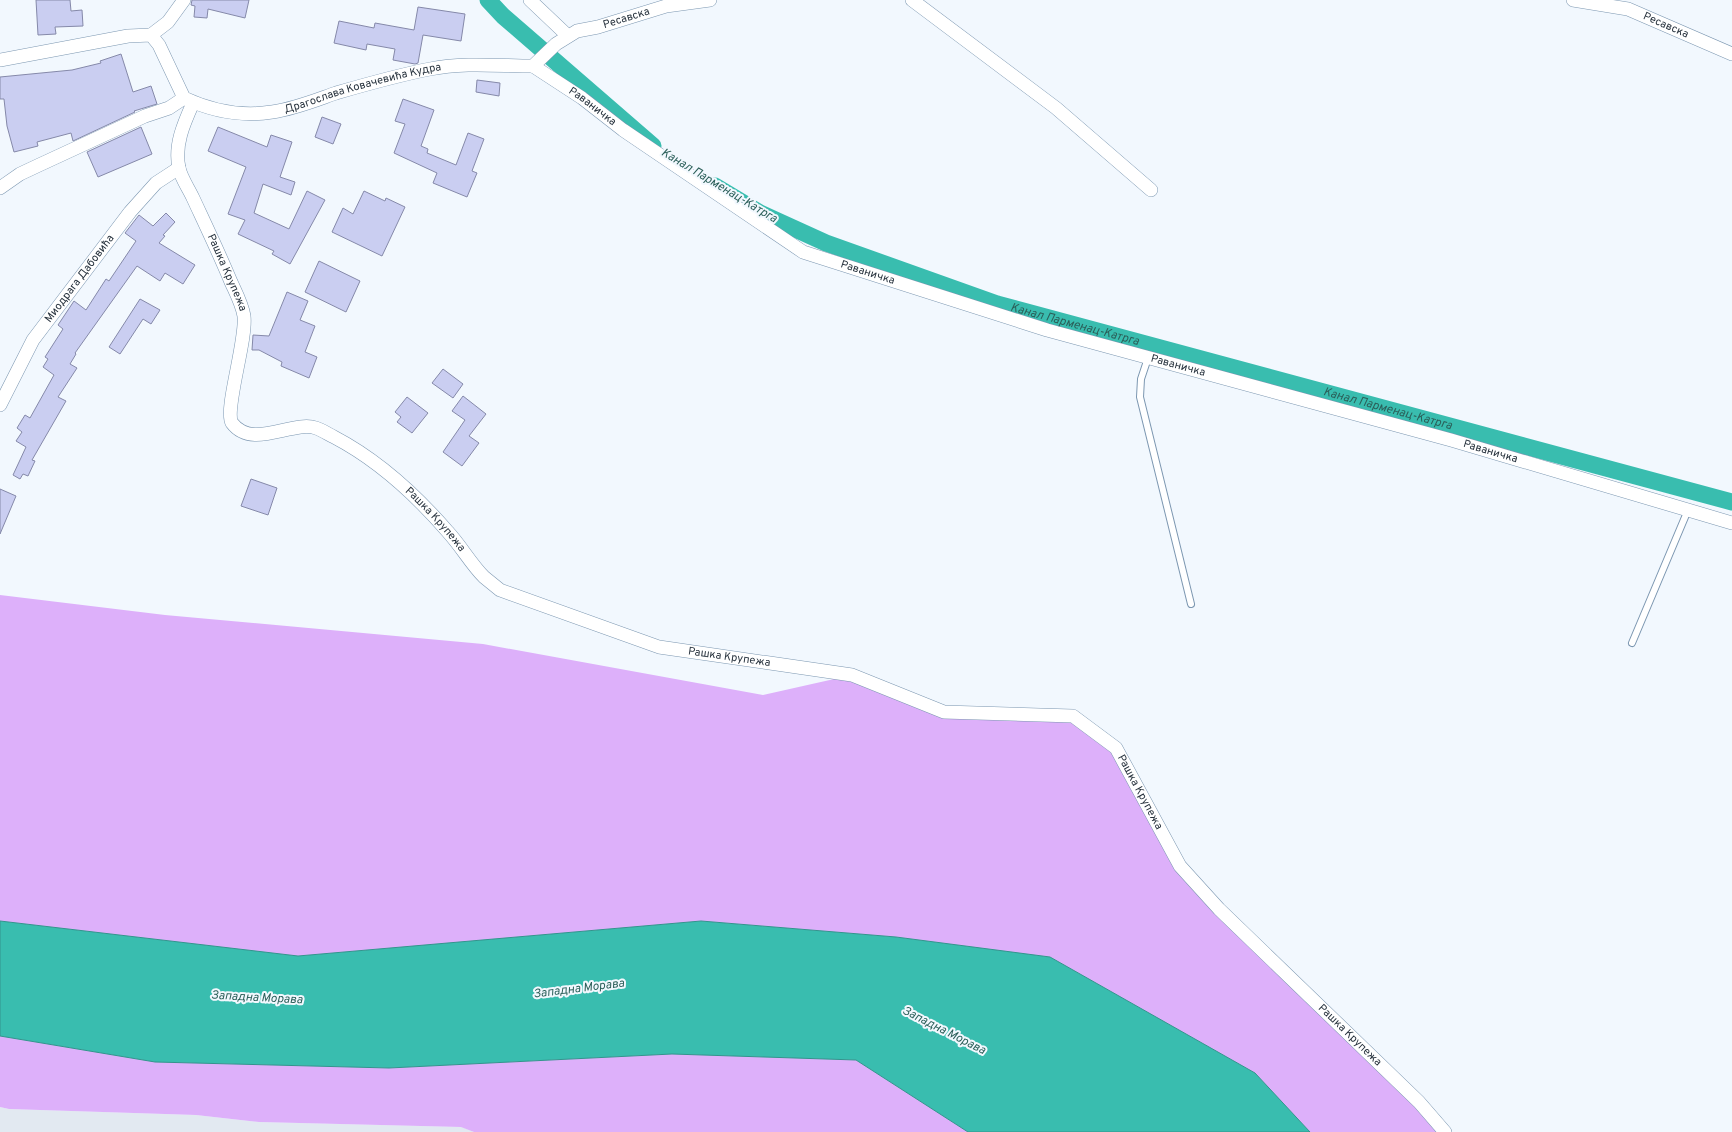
<svg xmlns="http://www.w3.org/2000/svg" width="1732" height="1132" viewBox="0 0 1732 1132" font-family="Overpass,sans-serif">
<style>
.built{fill:#e2e9f1}
.forest{fill:#ddb0fa}
.water{fill:#39bdaf;stroke:#34938d}
.lines{fill:none;stroke-linecap:round;stroke-linejoin:round}
.canal{stroke:#39bdaf;stroke-width:17}
.building{fill:#cacef1;stroke:#8589a9}
.service-casing{stroke:#7c97b1;stroke-width:8}
.minor-casing{stroke:#7c97b1;stroke-width:14}
.service{stroke:#fff;stroke-width:6}
.minor{stroke:#fff;stroke-width:13}
.labels{text-anchor:middle;dominant-baseline:central;stroke-width:4;stroke-linejoin:round;paint-order:stroke}
.street-label{font-size:11px;fill:#27323d;stroke:#f2f8fe}
.water-label{font-size:12px;font-style:italic;fill:#2b5f59;stroke:#f2f8fe}
</style>
<rect width="100%" height="100%" fill="#f2f8fe"/>
<path class="built" d="M0,1107L9,1109L196,1115L259,1122L462,1127L474,1132H0Z"/>
<path class="forest" d="M0,595L165,615L483,644L763,695L852,675L944,712L1073,716L1116,748L1180,867L1445,1132H1310L1255,1073L1050,957L896,937L701,921L298,956L0,921Z
M0,1036L155,1062L389,1068L672,1054L856,1060L968,1132H474L461,1127L259,1122L196,1115L9,1109L0,1107Z"/>
<path class="water" d="M0,921L298,956L701,921L896,937L1050,957L1255,1073L1310,1132H968L856,1060L672,1054L389,1068L155,1062L0,1036Z"/>
<g class="lines">
<g class="canal">
<path d="M488,0L503,16L653,146"/>
<path id="s1" d="M715,186L760,213L826,243L997,304L1732,502"/>
</g>
</g>
<path class="building" d="M36,0H70L71,11L82,10L83,26L55,27L56,34L38,35Z
M192,0H249L245,18L208,9L207,18L194,17L195,6L191,5Z
M418,7L465,14L461,41L423,35L418,63L415,64L393,60L395,49L367,44L366,50L334,43L339,21L374,28L375,23L414,30Z
M121,54L133,92L151,86L157,104L134,111L135,112L73,141L71,133L37,142L38,146L14,152L7,126L4,99H0V77L72,70L101,63L100,61Z
M477,80L500,83L499,96L476,92Z
M403,99L434,110L421,146L428,149L427,153L456,165L468,133L484,139L472,171L477,173L467,197L433,183L437,173L394,153L405,124L395,121Z
M322,117L341,124L333,144L315,137Z
M141,127L152,154L98,177L87,152Z
M218,127L267,147L271,135L292,142L280,177L295,182L291,195L263,184L254,213L289,229L307,191L325,200L290,264L272,254L274,251L238,234L245,220L228,214L246,167L208,151Z
M364,191L385,201L386,198L405,207L382,256L332,232L343,208L353,214Z
M166,213L175,222L163,235L165,236L159,243L195,265L183,284L165,273L160,281L137,266L75,353L76,354L70,364L77,368L58,397L66,401L32,460L35,461L28,476L23,474L20,479L13,475L26,447L16,441L22,432L17,428L25,415L30,418L54,375L43,367L48,359L45,357L63,329L58,325L74,301L86,310L106,279L109,281L136,241L125,233L139,215L153,226Z
M319,261L360,281L346,312L305,292Z
M287,292L308,301L300,320L315,326L305,352L317,357L309,378L281,366L282,362L259,350H252L253,335L269,336Z
M140,299L160,310L151,324L143,319L120,354L109,347Z
M443,369L463,384L453,398L432,383Z
M463,396L486,414L469,436L479,443L462,466L443,452L465,420L452,411Z
M407,397L428,413L412,433L397,422L401,417L395,412Z
M251,479L277,488L268,515L241,506Z
M0,489L16,496L0,534Z"/>
<g class="lines">
<g class="service-casing">
<path id="service" d="M1148,358L1141,379L1140,397L1191,604
M1632,643L1688,510"/>
</g>
<g class="minor-casing">
<g id="minor">
<path d="M530,0L568,36"/>
<path d="M912,0L1056,108L1151,190"/>
<path id="s2" d="M1573,0L1628,9L1732,54"/>
<path d="M151,35L168,22L184,0"/>
<path id="s3" d="M0,60L128,36L151,35L159,45L184,98C212,111 241,117 272,112C294,109 316,100 336,93C367,84 399,75 430,69C465,62 499,66 533,66L556,44L577,31L598,27L666,6L710,0"/>
<path id="s4" d="M533,66L582,98L623,130L803,252L1047,330L1451,440L1732,523"/>
<path id="s5" d="M193,103C184,123 174,145 179,168C181,178 189,189 193,198C206,226 219,253 231,282C236,293 242,304 244,316C247,340 224,410 232,423C252,450 293,420 316,428C322,430 328,434 334,437C378,460 416,495 448,532C461,546 471,564 484,577C489,581 495,586 500,590L659,647L852,675L944,712L1073,716L1116,748L1180,866L1219,909L1419,1102L1445,1132"/>
<path d="M0,188L20,174L37,166L145,116L169,108L184,98"/>
<path id="s6" d="M0,405L33,340L130,212L156,183L179,168"/>
</g>
</g>
<use href="#service" class="service"/>
<use href="#minor" class="minor"/>
</g>
<g class="labels">
<g class="street-label">
<text stroke="none"><textPath href="#s3" startOffset="690">Ресавска</textPath></text>
<text stroke="none"><textPath href="#s2" startOffset="97">Ресавска</textPath></text>
<text stroke="none"><textPath href="#s3" startOffset="409">Драгослава Ковачевића Кудра</textPath></text>
<text stroke="none"><textPath href="#s4" startOffset="72">Раваничка</textPath></text>
<text stroke="none"><textPath href="#s5" startOffset="183">Рашка Крупежа</textPath></text>
<text stroke="none"><textPath href="#s4" startOffset="396">Раваничка</textPath></text>
<text stroke="none"><textPath href="#s6" startOffset="150">Миодрага Дабовића</textPath></text>
<text stroke="none"><textPath href="#s4" startOffset="720">Раваничка</textPath></text>
<text stroke="none"><textPath href="#s4" startOffset="1044">Раваничка</textPath></text>
<text stroke="none"><textPath href="#s5" startOffset="578">Рашка Крупежа</textPath></text>
<text stroke="none"><textPath href="#s5" startOffset="914">Рашка Крупежа</textPath></text>
<text stroke="none"><textPath href="#s5" startOffset="1370">Рашка Крупежа</textPath></text>
<text stroke="none"><textPath href="#s5" startOffset="1694">Рашка Крупежа</textPath></text>
</g>
<g class="water-label">
<text transform="translate(719 186) rotate(31)">Канал Парменац-Катрга</text>
<text stroke="none"><textPath href="#s1" startOffset="387">Канал Парменац-Катрга</textPath></text>
<text stroke="none"><textPath href="#s1" startOffset="711">Канал Парменац-Катрга</textPath></text>
<text transform="translate(579 989) rotate(-7)">Западна Морава</text>
<text transform="translate(257 998) rotate(3)">Западна Морава</text>
<text transform="translate(944 1031) rotate(27)">Западна Морава</text>
</g>
</g>
</svg>
